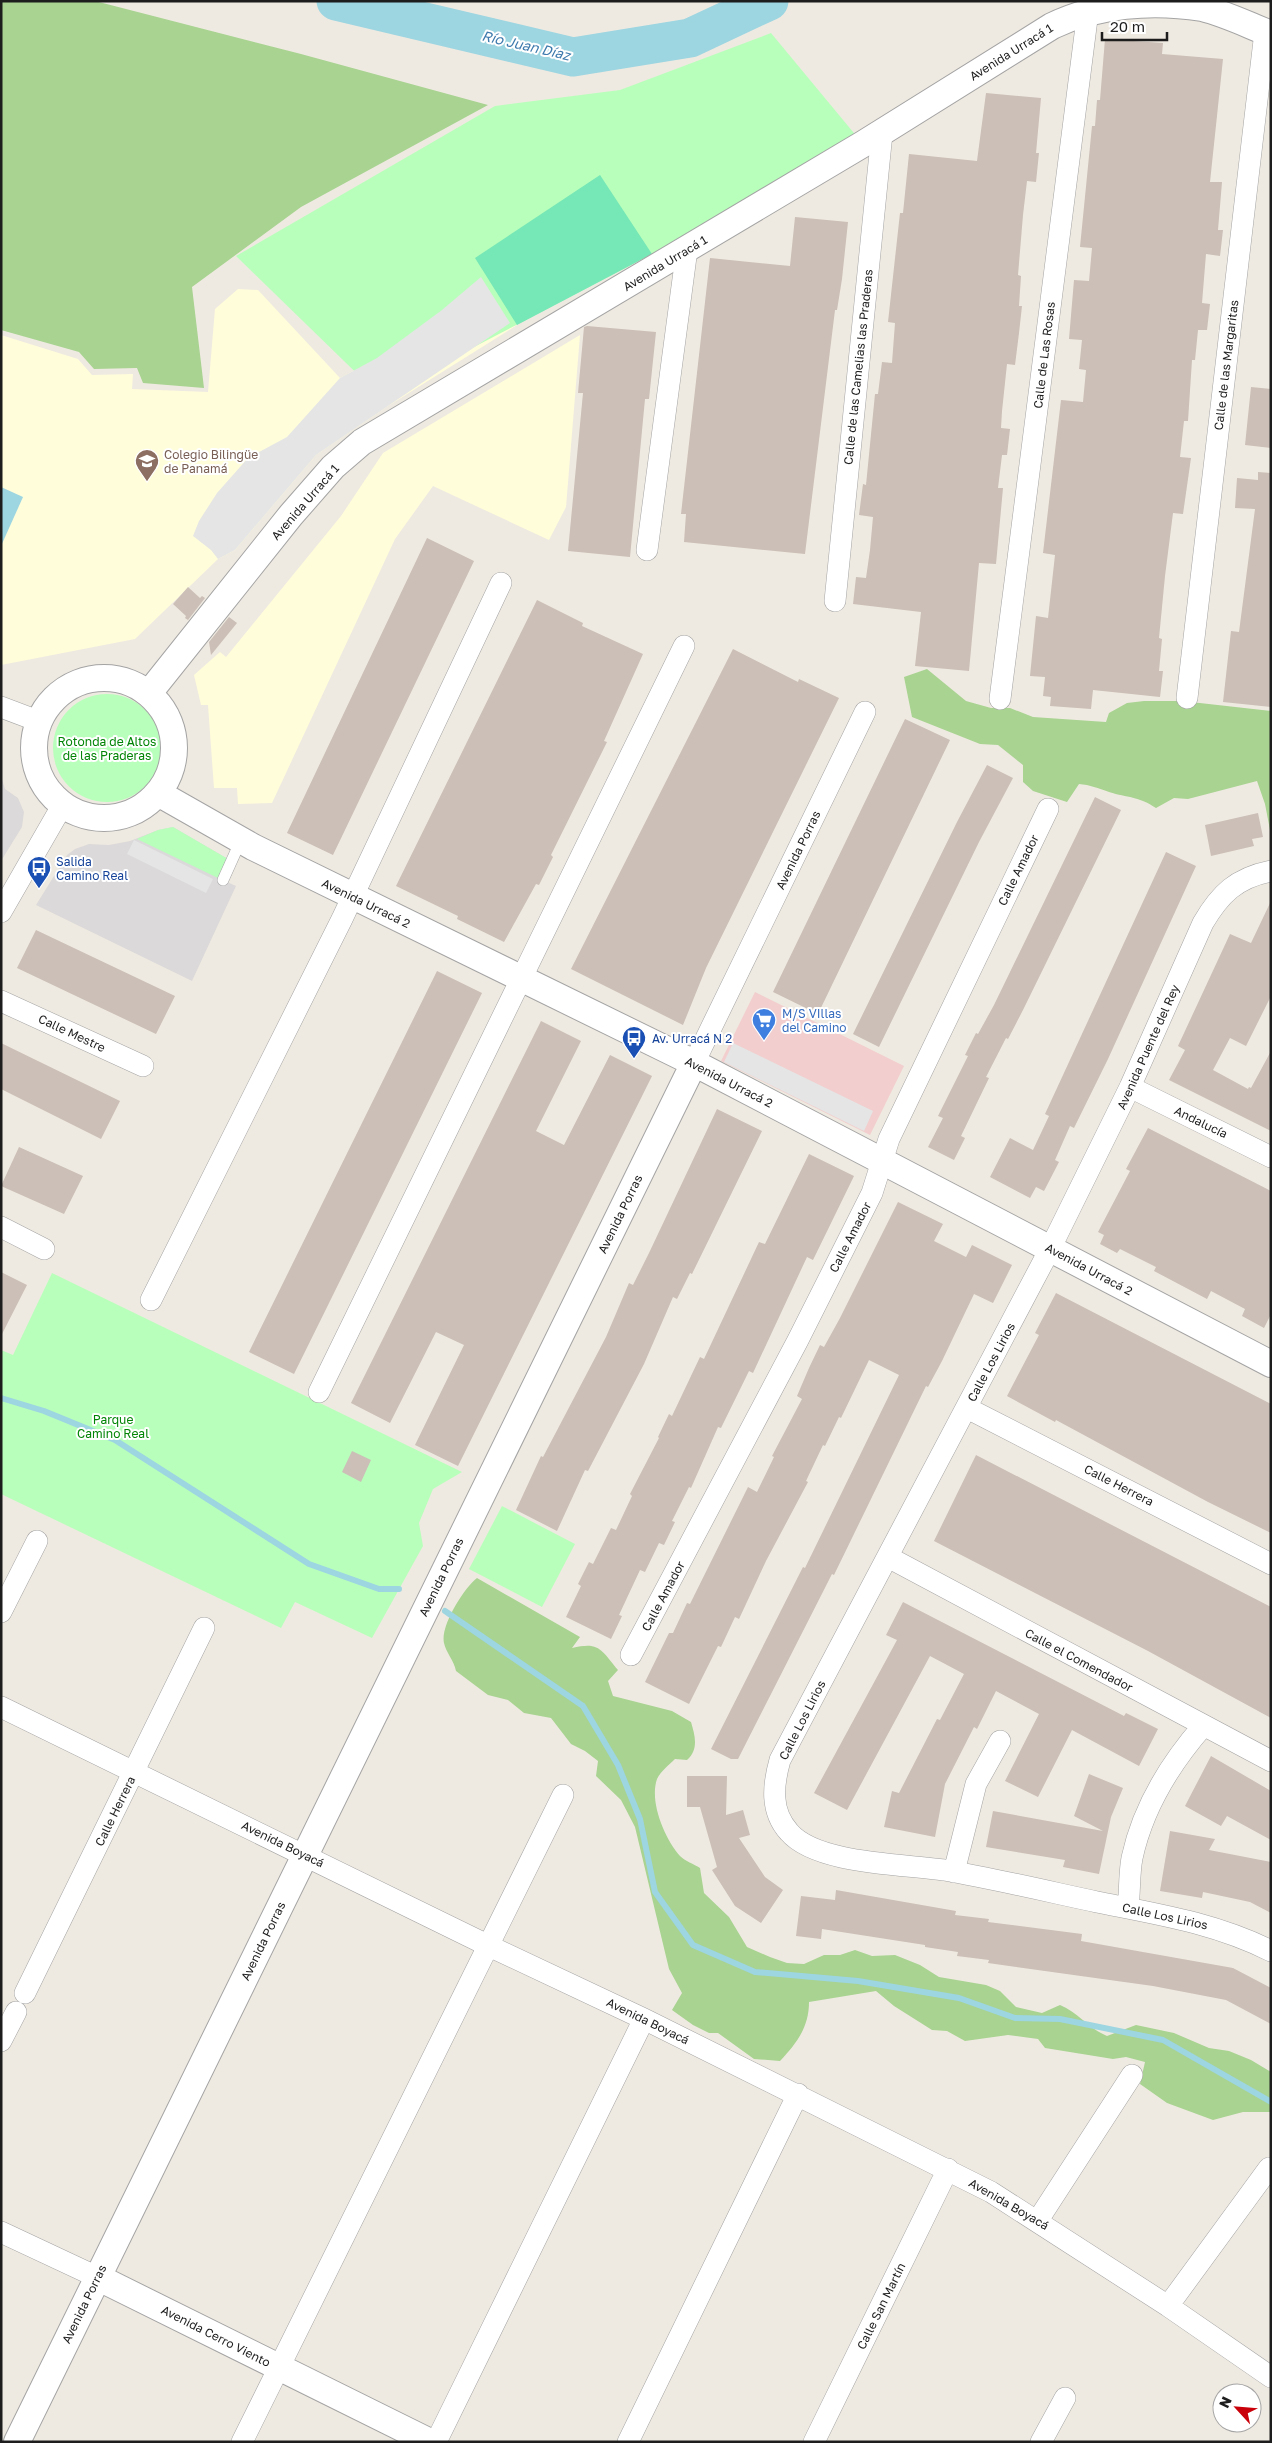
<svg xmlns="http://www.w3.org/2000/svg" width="1272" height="2443" viewBox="0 0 1272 2443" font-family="'Golos Text',sans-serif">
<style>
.residential{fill:#dbd9d9}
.commercial{fill:#f2cece}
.education{fill:#fffdda}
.forest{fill:#a8d391}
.park{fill:#b8ffbb}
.pitch{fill:#76e7b6}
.parking{fill:#e5e5e5}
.water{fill:#9dd5e1}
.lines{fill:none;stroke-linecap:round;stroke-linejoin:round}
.stream{stroke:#9dd5e1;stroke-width:6}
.river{stroke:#9dd5e1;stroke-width:39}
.building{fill:#cbbfb7}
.service-casing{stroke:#a4a4a4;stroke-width:12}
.minor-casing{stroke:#a4a4a4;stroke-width:22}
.tertiary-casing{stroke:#a4a4a4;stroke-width:28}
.service{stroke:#fff;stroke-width:11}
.minor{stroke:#fff;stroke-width:21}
.tertiary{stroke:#fff;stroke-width:26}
.labels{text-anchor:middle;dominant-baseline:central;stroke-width:4;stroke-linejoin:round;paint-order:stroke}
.street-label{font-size:12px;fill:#1d1d1d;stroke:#fff}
.education-label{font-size:12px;fill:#785e54;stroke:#fff;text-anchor:start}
.park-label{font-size:12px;fill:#018405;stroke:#fff}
.transit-label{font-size:12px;fill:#164399;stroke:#fff;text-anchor:start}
.shop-label{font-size:12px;fill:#366cbe;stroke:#fff;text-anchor:start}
.water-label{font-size:14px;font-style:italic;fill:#3e7aad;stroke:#fff}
</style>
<rect width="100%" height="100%" fill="#efeae1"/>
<path class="residential" d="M1,776L5,789L18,798L24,812L22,827L1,861Z
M173,827L228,859L218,878L236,886L192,981L36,905L67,855L75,849L89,844L109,845L130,841L158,830Z"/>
<path class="commercial" d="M755,992L904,1066L870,1135L721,1061Z"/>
<path class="education" d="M238,289L258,290L340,378L377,358L517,325L388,406L316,455L235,550L218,559L135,639L1,665V335L78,359L92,375L133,374L132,389L208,392L215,309Z
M580,335L566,507L549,540L433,486L395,539L272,803L238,804L237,788H214L208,705H201L194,675L220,652L226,657L341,516L383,453Z"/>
<path class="forest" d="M1,1H95L301,54L488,105L301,207L192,287L204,388L143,383L137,368L94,369L79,352L1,330Z
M927,669L966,701L991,708H1010L1033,717L1106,722L1109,713L1127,703L1144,701H1182L1271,711V835L1265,804L1257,781L1188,799L1174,798L1156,808C1138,796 1128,798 1109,792C1098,788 1090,785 1079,784L1067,802L1033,791L1023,782V765L998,745L980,744L912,717L904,677Z
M477,1578L580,1637L572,1648C600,1641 601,1650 618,1670L608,1681L613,1696L672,1711L691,1722C695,1736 699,1749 687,1760L675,1759C669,1765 661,1771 657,1779C649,1802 665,1839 680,1856C685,1861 694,1864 700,1868L704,1893L729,1917L747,1947L770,1957L787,1963L804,1964L824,1955H840L855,1950L872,1956L895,1955L920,1965L939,1977L986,1985L1000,1991L1016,2007L1042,2013L1060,2005C1079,2013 1088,2028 1107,2036L1136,2025L1174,2033L1209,2048L1229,2051L1251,2060L1271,2072V2112H1243L1213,2120L1167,2103L1140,2084L1145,2062L1126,2057L1113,2059L1045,2048L1038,2039L1008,2035L965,2041L947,2031L932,2030L894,2006L876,1991L809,2002C809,2027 797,2043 780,2061L754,2059L718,2033H709L693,2025L672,2010L682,1993L669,1969L635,1827L621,1800L596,1776L598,1761L585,1751L571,1744L551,1718L524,1713L508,1700L488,1695L456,1671C454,1660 446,1653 444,1643C440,1626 464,1588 477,1578Z"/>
<path class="park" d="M771,33L863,144L380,396L236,256L495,106L620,90Z
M53 748a54 54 0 1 1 108 0a54 54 0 1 1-108 0Z
M173,827L228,859L218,878L137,839L158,830Z
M52,1273L462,1472L433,1489L419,1523L423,1546L372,1638L295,1602L281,1628L1,1494V1350L13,1355Z
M502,1506L575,1544L542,1607L469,1569Z"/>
<path class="pitch" d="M600,175L652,254L517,325L475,258Z"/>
<path class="parking" d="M481,277L510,323L316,455L235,550L218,559L211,550L193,536L199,521L217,493L248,458L287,437L340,378L377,358L442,310Z
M134,840L213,879L206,893L127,854Z
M733,1043L873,1111L864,1131L724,1062Z"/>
<path class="water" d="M1,487L23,497L1,546Z"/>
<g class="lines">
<path class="stream" d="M1,1398L44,1411L115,1440L309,1564L379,1589H399
M445,1611L583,1706L618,1765L640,1819L655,1892L693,1945L755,1972L858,1981L959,1998L1015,2018L1060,2019L1163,2040L1271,2102"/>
<path class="river" d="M336,1L573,57L690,38L769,1"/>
</g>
<path class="building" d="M1105,39L1163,43L1162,54L1223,59L1210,182H1222L1218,230H1223L1220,256L1206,254L1202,303L1210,304L1207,330H1198L1195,360H1192L1188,421H1184L1180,457L1191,458L1183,514L1173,513L1165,576L1159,638L1162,639L1159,671H1163L1160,697L1093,690L1091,709L1050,706L1051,697L1043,696L1045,677L1030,676L1036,616L1048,618L1055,555L1043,553L1061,400L1083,402L1086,370L1079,369L1082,340L1069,339L1074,280L1089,281L1092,248L1080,247L1092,126H1095L1097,100H1100Z
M986,93L1041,98L1036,153H1039L1036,182L1027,181L1023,215L1018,275L1021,276L1019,306H1022L1019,333L1015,365L1007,364L1002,411L1001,428L1010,429L1007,455H1002L998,488H1003L996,564L979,563L969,671L915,666L921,612L853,604L856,577L866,578L870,550L873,517L859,515L863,484L866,485L875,394H878L882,362L892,363L895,323L888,322L900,213H903L909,154L977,161Z
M795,217L848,222L842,279L837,310H835L805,554L684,542L686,514H681L710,258L790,266Z
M587,326L656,332L649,399H645L630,557L568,551L583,393H578L584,327Z
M1251,387L1271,389V448L1245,445Z
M1258,472L1271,473V707L1223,702L1231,631L1239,632L1255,509L1235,508L1237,478L1258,480Z
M427,538L474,561L333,855L287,833Z
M188,587L200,598L202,596L205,598L188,620L185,618L186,616L173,604Z
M537,600L583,623L582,626L643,654L604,741L607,742L551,855L553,857L539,885L536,884L504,942L457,919L458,916L396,886Z
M229,617L237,623L211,655L209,642Z
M733,649L798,682L799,679L839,698L706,968L683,1025L571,969Z
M905,719L950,740L818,1014L773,992Z
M987,765L1013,778L979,842L879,1047L853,1034L957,822Z
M1095,797L1121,810L1023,1010L1008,1039L1006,1038L986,1077L989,1078L961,1136L965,1138L954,1160L928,1147L943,1118L938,1116L968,1056L965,1055L976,1033L978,1034L994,1005Z
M1258,813L1263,837L1252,839L1254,846L1211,856L1205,825Z
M1166,852L1196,866L1108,1059L1074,1128L1070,1126L1055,1160L1059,1162L1044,1191L1036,1187L1030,1198L990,1177L1010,1138L1033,1150L1049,1116L1045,1114Z
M1271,901V996L1246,1046L1230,1038L1213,1070L1248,1089L1249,1087L1251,1088L1271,1051V1131L1169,1080L1185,1050L1178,1046L1230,934L1251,943Z
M36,930L175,996L156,1034L17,968Z
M437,971L482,993L294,1374L249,1352Z
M541,1021L581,1041L536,1131L564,1145L610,1055L652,1076L458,1466L415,1445L464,1345L436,1332L390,1423L351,1403Z
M1,1043L120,1101L101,1139L1,1089Z
M717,1109L762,1131L692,1274L690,1273L677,1299L673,1297L644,1364L588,1471L585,1470L557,1531L516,1510L541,1456L543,1457L606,1337L629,1283L633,1285L649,1253Z
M1148,1128L1271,1191V1314L1264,1328L1242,1316L1245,1309L1211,1291L1207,1299L1154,1271L1156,1267L1120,1249L1117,1253L1100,1244L1104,1235L1098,1232L1130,1171L1126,1169Z
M19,1147L83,1176L64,1214L1,1186Z
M809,1154L854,1176L813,1260L807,1257L753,1373L749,1371L721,1428L718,1427L691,1488L689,1487L672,1521L675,1522L664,1545L659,1543L645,1572L640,1570L619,1615L622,1616L611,1639L566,1617L581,1586L578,1584L589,1562L593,1564L611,1528L616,1530L632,1496L630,1494L659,1438L658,1437L669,1414L672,1416L700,1357L704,1359L759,1242L765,1244Z
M898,1202L943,1224L934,1241L966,1257L972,1245L1012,1265L993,1303L974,1294L942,1361L928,1387L926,1386L834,1575L832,1574L738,1759H731L711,1749L803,1567L805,1568L899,1375L869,1360L841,1418L839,1417L825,1446L823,1445L806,1481L808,1482L766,1561L739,1619L735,1617L721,1647L718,1646L689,1704L645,1682L669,1633H673L687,1603L690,1604L748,1487L757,1492L774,1457L772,1456L802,1399L797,1396L809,1368L820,1345L824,1347L840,1318Z
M1,1272L27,1285L1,1336Z
M1056,1293L1271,1404V1533L1208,1502L1056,1420L1055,1422L1007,1396L1039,1335L1035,1333Z
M352,1451L371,1460L361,1482L342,1472Z
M976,1455L1271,1607V1718L1148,1651L934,1541Z
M903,1602L1124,1716L1126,1713L1158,1729L1139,1766L1072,1730L1038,1797L1005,1781L1039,1714L996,1691L977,1729L974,1727L945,1784L935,1837L884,1827L892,1791L899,1793L937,1719L940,1720L964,1674L930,1656L847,1810L814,1793L897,1640L886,1635Z
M1211,1756L1271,1791V1840L1227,1816L1221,1826L1185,1806Z
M1089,1774L1123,1788L1111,1817L1099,1874L1063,1867L1065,1860L986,1847L993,1811L1103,1831L1074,1816Z
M687,1776H727L726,1815L743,1810L750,1835L739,1838L765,1877L783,1890L761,1923L735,1906L712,1870L717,1867L700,1807H687Z
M1170,1831L1215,1839L1209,1850L1271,1862V1913L1250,1902L1203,1892L1202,1898L1160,1891Z
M836,1890L956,1911L955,1915L989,1919L988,1922L1082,1934L1081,1941L1233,1968L1271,1988V2024L1226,2000L1153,1986L988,1963L989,1960L957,1956L958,1952L925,1947V1945L822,1929L821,1939L796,1936L801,1896L835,1900Z"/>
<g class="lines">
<g class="service-casing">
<path id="service" d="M223,880L241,840"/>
</g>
<g class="minor-casing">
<path id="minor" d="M647,550L687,249
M835,601L882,133
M1187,698L1265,32
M1000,699L1088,11
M1,707L38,721
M1271,871C1236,878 1220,894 1203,923L1130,1087L1050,1249L780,1760C773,1785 770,1811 789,1832C816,1864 903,1864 944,1870C995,1879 1046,1891 1097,1902C1157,1914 1215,1923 1271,1951
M1,912L62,806
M1,1001L143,1066
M694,1063L865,712
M1130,1087L1271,1157
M1,1227L44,1249
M151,1300L342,919L501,583
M319,1392L684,646
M967,1408L1271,1564
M888,1557L1271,1761
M1,1612L37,1541
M631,1655L798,1340L872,1193L889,1139L1048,809
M1,1707L487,1945L644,2019L991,2192L1168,2306L1271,2377
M954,1872L976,1784L1000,1741
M1128,1908C1130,1892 1129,1874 1132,1858C1143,1807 1169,1765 1203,1726
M25,1993L204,1628
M1,2041L16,2012
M1038,2220L1132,2075
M1,2232L97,2277
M1168,2306L1269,2168
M242,2442L563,1795
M436,2442L644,2019
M628,2442L798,2094
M814,2442L948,2169
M1041,2442L1065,2398"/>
</g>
<g class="tertiary-casing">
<path id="tertiary" d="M34 748a70 70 0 1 1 140 0a70 70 0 1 1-140 0Z
M149,693L291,515L333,467L362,442L863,144L1052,26C1097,4 1153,0 1202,8C1226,14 1248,25 1271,34
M158,793L253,847L694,1063L1271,1364
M97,2277L430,2442
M17,2442L694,1063"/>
</g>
<use href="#service" class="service"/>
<use href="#minor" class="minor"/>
<use href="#tertiary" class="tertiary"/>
</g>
<defs>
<g id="school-pin" transform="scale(1.25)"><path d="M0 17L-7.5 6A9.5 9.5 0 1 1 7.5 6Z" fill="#8d6e63" stroke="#fff"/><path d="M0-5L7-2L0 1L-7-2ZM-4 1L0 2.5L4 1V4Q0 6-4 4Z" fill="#fff"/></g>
<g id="bus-pin" transform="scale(1.25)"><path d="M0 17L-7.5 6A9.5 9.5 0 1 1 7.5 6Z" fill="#1a4fb4" stroke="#fff"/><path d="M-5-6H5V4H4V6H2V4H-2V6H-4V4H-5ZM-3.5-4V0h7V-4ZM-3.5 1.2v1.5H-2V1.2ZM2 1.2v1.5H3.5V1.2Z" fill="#fff"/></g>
<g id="supermarket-pin" transform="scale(1.25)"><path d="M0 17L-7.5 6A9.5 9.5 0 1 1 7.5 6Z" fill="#3f7fe0" stroke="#fff"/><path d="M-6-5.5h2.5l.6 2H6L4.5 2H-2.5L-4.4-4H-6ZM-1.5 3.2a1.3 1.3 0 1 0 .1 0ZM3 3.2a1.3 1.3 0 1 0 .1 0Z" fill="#fff"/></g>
</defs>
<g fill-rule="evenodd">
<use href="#school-pin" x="147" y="461"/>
<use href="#bus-pin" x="39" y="868"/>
<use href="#supermarket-pin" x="764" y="1020"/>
<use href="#bus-pin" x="634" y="1038"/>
</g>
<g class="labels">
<g class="street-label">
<text transform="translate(1011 52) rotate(-32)">Avenida Urracá 1</text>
<text transform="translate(665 263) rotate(-31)">Avenida Urracá 1</text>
<text transform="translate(1044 355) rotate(-83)">Calle de Las Rosas</text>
<text transform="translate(1226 365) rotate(-83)">Calle de las Margaritas</text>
<text transform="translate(858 367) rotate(-84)">Calle de las Camelias las Praderas</text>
<text transform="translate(305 502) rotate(-49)">Avenida Urracá 1</text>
<text transform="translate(798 850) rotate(-64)">Avenida Porras</text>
<text transform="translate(1018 870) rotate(-64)">Calle Amador</text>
<text transform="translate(366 903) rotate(26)">Avenida Urracá 2</text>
<text transform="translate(72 1033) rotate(25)">Calle Mestre</text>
<text transform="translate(1148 1047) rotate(-66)">Avenida Puente del Rey</text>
<text transform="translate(729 1082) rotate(27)">Avenida Urracá 2</text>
<text transform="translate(1201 1122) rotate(26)">Andalucía</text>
<text transform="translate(620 1214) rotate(-64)">Avenida Porras</text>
<text transform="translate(850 1237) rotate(-63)">Calle Amador</text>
<text transform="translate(1089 1269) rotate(28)">Avenida Urracá 2</text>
<text transform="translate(991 1362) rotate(-62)">Calle Los Lirios</text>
<text transform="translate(1119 1485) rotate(27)">Calle Herrera</text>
<text transform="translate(441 1577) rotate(-64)">Avenida Porras</text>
<text transform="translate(663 1596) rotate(-62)">Calle Amador</text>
<text transform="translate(1079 1660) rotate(28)">Calle el Comendador</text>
<text transform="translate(802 1720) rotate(-63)">Calle Los Lirios</text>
<text transform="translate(115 1811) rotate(-64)">Calle Herrera</text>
<text transform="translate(283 1844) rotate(26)">Avenida Boyacá</text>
<text transform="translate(1165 1916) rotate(12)">Calle Los Lirios</text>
<text transform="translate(263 1941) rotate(-64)">Avenida Porras</text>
<text transform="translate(648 2021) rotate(26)">Avenida Boyacá</text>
<text transform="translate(1009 2204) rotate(30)">Avenida Boyacá</text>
<text transform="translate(84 2304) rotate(-64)">Avenida Porras</text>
<text transform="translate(881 2306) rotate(-64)">Calle San Martín</text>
<text transform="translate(216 2336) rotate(27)">Avenida Cerro Viento</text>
</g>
<g class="education-label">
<text x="164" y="454">Colegio Bilingüe<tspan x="164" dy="14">de Panamá</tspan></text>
</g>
<g class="park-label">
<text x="107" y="741">Rotonda de Altos<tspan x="107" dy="14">de las Praderas</tspan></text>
<text x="113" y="1419">Parque<tspan x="113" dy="14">Camino Real</tspan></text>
</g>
<g class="transit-label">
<text x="56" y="861">Salida<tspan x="56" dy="14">Camino Real</tspan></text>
<text x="652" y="1038">Av. Urracá N 2</text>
</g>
<g class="shop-label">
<text x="782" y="1013">M/S VIllas<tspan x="782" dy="14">del Camino</tspan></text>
</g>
<g class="water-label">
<text transform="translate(526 45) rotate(13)">Río Juan Díaz</text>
</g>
</g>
<rect width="1272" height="2443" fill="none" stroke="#1d1d1d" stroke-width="5"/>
<g transform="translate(1237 2408) rotate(296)"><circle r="24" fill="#ffffff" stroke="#a5a5a5"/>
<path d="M0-4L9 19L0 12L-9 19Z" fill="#c90009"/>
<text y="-8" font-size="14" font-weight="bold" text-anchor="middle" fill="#1d1d1d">N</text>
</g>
<path d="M1102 32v8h65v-8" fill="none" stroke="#1d1d1d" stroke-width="2.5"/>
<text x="1110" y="32" font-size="15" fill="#1d1d1d" stroke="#ffffff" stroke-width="4" paint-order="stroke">20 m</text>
</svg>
